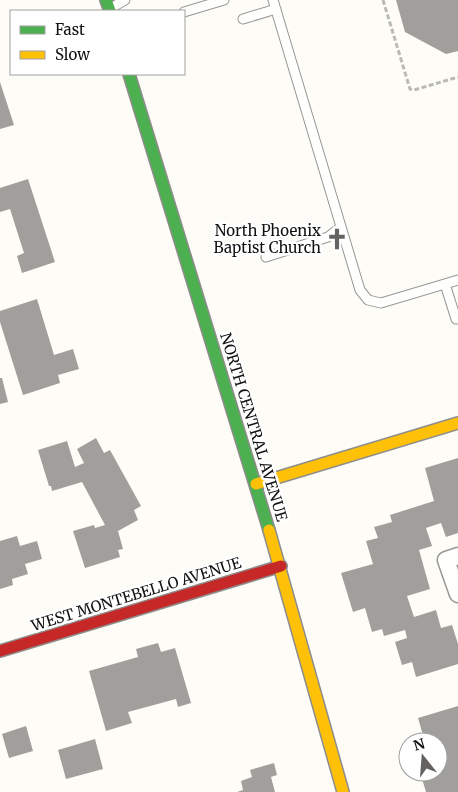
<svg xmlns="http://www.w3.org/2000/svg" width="458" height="792" viewBox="0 0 458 792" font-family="Merriweather,serif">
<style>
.building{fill:#a19f9c}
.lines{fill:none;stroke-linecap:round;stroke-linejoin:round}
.lane-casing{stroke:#979795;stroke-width:11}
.street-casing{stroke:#979795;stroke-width:19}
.fast-casing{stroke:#8e8d8b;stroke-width:14}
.slow-casing{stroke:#8e8d8b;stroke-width:14}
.jam-casing{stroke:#8e8d8b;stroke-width:14}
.path{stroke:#b9b9b8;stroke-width:3;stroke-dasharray:5 2.5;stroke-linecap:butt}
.lane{stroke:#fffffe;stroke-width:9}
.street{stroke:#fffffe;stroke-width:16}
.fast{stroke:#4caf50;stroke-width:11}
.slow{stroke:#ffc107;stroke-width:11}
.jam{stroke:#c62828;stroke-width:11}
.labels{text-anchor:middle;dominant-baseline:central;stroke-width:5;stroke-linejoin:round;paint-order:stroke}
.poi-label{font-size:15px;fill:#111;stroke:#fff;text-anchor:end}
.street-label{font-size:15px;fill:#111;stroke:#fff}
</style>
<rect width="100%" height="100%" fill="#fdfcf7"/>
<path class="building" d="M396,0H458V51L446,54L405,32Z
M0,82L14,125L0,129Z
M28,179L55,262L22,273L17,256L24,253L10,209L0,212V188Z
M37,299L54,355L73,349L79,369L58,375L60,383L23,395L0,322V311Z
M0,378H2L8,402L0,404Z
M96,438L104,453L110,450L141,506L134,510L138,520L118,531L123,549L118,550L120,557L85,568L73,531L94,525L95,528L105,525L82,482L52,491L51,486H49L38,450L67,441L75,467L84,463L77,449Z
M458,458V533L446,537L441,523L426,528L432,546L419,550L430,589L407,596L414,617L436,610L441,628L452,625L458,644V664L416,677L412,662L402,665L395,642L407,638L405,630L384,636L382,629L372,632L365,608L353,612L341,573L373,564L366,541L378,538L374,527L392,522L390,515L434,501L425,468Z
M17,536L20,546L37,541L42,559L25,564L28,574L12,579L13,585L0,589V541Z
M158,643L161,652L175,648L191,703L178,707L176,699L128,712L132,723L106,731L89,671L138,657L136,649Z
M458,706V792H426L420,772H438V742H425L418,718Z
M26,726L33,751L9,758L2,734Z
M95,739L103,769L66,779L58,750Z
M274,763L277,775L271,777L275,792H237L243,790L241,781L252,777L250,770Z"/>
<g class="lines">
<g class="lane-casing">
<path id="lane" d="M273,0L360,290L368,300L381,303L458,280
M109,9L125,0
M184,12L224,0
M243,19L276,9
M266,257L328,237L341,227
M445,284L456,319"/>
</g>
<g class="street-casing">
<path id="street" d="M458,556L446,560L458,594"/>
</g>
<g class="fast-casing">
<path id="fast" d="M106,0L110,11
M129,74L269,530"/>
</g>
<g class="slow-casing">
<path id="slow" d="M256,484L458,423
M269,530L343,792"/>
</g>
<g class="jam-casing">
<path id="jam" d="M0,651L281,566"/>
</g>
<path class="path" d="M383,0L410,89L414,90L458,77"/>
<use href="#lane" class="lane"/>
<use href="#street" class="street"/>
<use href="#fast" class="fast"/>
<use href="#slow" class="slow"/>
<use href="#jam" class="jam"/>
</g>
<defs>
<g id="church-bare" transform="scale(1.725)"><path d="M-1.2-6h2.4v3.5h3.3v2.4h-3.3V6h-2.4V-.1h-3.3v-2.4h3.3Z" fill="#646362" stroke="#fff" stroke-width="2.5" paint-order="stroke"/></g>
</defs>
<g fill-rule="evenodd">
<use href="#church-bare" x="337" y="239"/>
</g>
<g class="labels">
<g class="poi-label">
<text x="321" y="230">North Phoenix<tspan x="321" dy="17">Baptist Church</tspan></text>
</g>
<g class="street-label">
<text transform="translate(254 427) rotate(73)">NORTH CENTRAL AVENUE</text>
<text transform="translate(136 594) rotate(-17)">WEST MONTEBELLO AVENUE</text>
</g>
</g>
<rect x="10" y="10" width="175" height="65" fill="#ffffff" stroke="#a0a0a0"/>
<rect x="20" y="26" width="25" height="8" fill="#4caf50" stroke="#a0a0a0"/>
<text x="55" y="35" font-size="15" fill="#111111">Fast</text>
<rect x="20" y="51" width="25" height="8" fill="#ffc107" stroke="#a0a0a0"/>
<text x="55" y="60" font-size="15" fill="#111111">Slow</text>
<g transform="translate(423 757) rotate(343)"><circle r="24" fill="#ffffff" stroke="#a0a0a0"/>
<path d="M0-4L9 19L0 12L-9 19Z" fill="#646362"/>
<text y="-8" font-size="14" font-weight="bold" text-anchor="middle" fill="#111111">N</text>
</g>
</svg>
